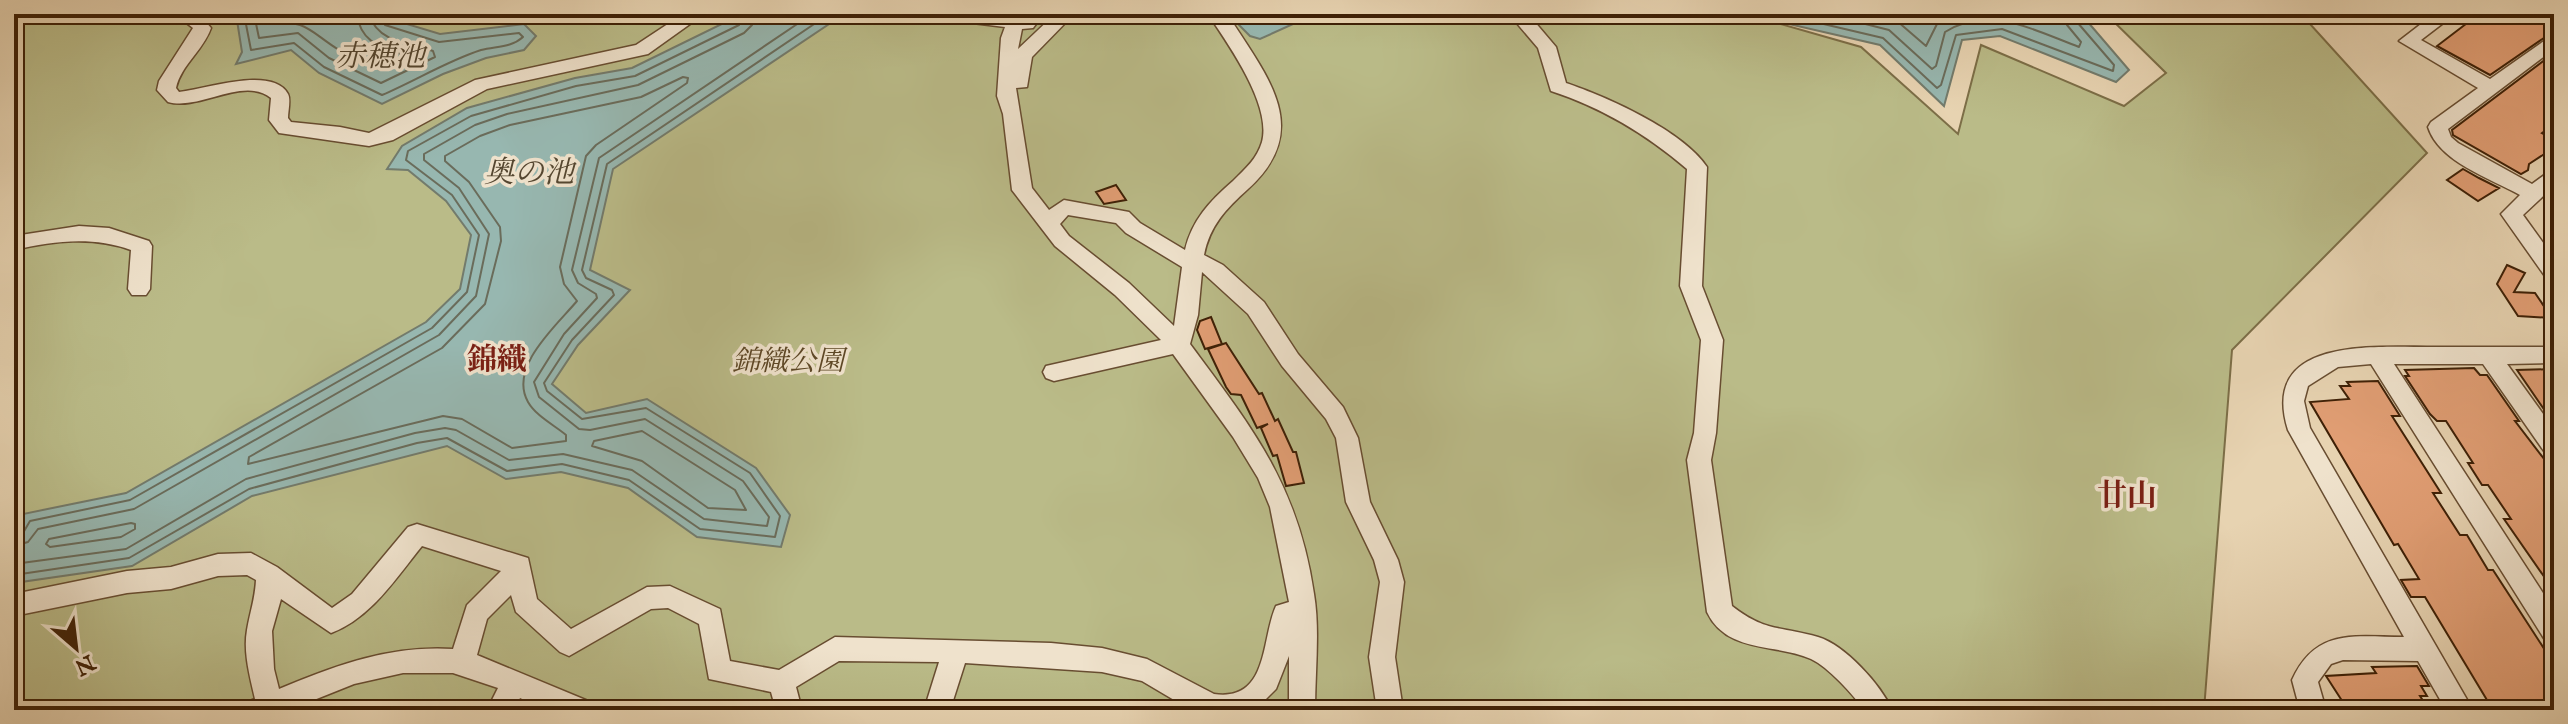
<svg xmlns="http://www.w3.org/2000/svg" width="2568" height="724" viewBox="0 0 2568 724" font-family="'IM FELL English','Noto Serif JP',serif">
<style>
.green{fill:#babb88;stroke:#7c6e47;stroke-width:2}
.water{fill:#97b7b0;stroke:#737b6c;stroke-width:2}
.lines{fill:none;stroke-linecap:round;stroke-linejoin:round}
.shore{stroke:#6a6c5b;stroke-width:2}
.building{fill:#e19e74;stroke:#3e2006;stroke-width:2}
.minor-casing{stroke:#684d31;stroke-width:3}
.minor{fill:#efe2cc;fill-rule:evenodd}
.labels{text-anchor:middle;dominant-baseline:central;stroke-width:7;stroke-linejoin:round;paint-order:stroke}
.park-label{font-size:28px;font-style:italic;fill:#5d4726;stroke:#efe2cc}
.water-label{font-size:30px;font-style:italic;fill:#544630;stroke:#efe2cc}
.neighbourhood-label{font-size:30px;font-weight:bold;fill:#7a1f14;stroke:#efe2cc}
</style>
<rect width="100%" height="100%" fill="#e7d3b1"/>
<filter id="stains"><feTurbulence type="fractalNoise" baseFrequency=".0025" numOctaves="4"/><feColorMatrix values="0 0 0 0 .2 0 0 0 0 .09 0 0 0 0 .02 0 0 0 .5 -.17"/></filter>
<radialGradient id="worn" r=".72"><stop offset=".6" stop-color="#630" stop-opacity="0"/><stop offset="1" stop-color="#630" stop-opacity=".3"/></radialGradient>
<path class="green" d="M14,14H1746L1861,47L1958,134L1981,45L2124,106L2166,73L2106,14H2301L2427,153L2232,350L2204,710H14Z"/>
<path class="water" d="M236,14H386L387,18L440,34L524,24L536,36L524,50L486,58L443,74L382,104L319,73L291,50L236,64L242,52Z
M742,14H844L613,169L590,270L630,290L578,345L552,384L586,413L647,399L756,468L790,515L781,547L697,537L628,488L561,472L506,479L447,446L252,496L132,566L14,583V536L23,514L126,493L426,322L460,289L471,235L446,201L408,170L387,169L402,146L467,108L575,78L632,68Z
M1242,14H1278L1293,24L1260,39L1250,36L1239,25Z
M2081,14L2129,70L2116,82L2000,36L1962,40L1944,106L1880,45L1750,15Z"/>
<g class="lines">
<path class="shore" d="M244,14L251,50L294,43L324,67L382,95C415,81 447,61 481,50C496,46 511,48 523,37L519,33L439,42L385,25L379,14
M254,14L259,38L298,33L329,58L381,83L435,57L433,51C409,44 377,42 369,14
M266,14L270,24C306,18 311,33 339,50C352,58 367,63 380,70L402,60L401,54C378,47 360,40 357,14
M1781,14L1883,38L1937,88L1941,85L1956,35L2002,29L2113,71L2114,65L2077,22L2075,14
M1826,14L1889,30L1932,69L1936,66L1945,32C1988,4 2036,31 2079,47L2081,42L2067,25L2065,14
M1878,14L1897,21L1926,46L1937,24L1948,14
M683,77L688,78L687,83L596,145L586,156L560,267L564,284L577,301C557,325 508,367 528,402C536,416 554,425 566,435V441L512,448L462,419L443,416L248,464L249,457L442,348L485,304L501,241L500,227L469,182L445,161V156L480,136L510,125L641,97Z
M642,431L735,490L746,510L708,508L642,461L592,446L594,441Z
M131,523L135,524V529L121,537L50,547L46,544L49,539Z
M14,536L23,533L30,521L130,500L432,328L467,292L479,235L452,195L406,160L408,151L471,116L576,86L635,76L739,25L744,14
M14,546L28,542L38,529L134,509L439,335L476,296L489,234L459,188L424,160V154L475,125L507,114L638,85L744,33L752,25L754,14
M14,564L126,549L246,479L415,433L445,428L456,430L509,460L563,454L632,470L704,519L767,526L769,517L743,481L645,419L590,430L579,429L539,397L534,382L564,334L597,298L596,294L578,283L572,270L599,158L812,14
M14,575L129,558L249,489L417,443L447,438L507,471L562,464L629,480L700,529L775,537L780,516L750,473L646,408L582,419L547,391L544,383L572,340L614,295L612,290L586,278L582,270L607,164L829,14"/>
</g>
<path class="building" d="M2479,14H2514L2526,20L2535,14H2554V31L2490,75L2437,46Z
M2554,53V124L2542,133L2553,139L2545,145L2552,149L2529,164L2528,170L2521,174L2453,135L2452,130Z
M2463,169L2479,178L2499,188L2478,201L2447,180Z
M1116,185L1126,200L1104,204L1096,192Z
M2507,265L2525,273L2514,292L2535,293L2552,318L2518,316L2497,284Z
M1211,317L1222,344L1205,349L1197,330L1200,321Z
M1226,343L1259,394L1262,393L1275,421L1278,419L1293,452H1296L1304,483L1286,486L1277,455L1273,456L1261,428L1268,424L1257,428L1241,395L1231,394L1226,387L1208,349Z
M2474,368L2480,375H2487L2519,421H2515L2554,472V591L2504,519H2511L2488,485H2482L2468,463H2473L2446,421H2437L2430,414L2405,376H2409L2405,370Z
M2554,369V421H2552L2517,370Z
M2378,381L2400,416H2392L2441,493H2433L2460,535H2467L2488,570H2493L2554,664H2548L2554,676V706H2529L2531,710H2493L2425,597H2411L2401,580L2419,579L2398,544L2394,545L2310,402L2349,399L2340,386H2350L2347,382Z
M2417,666L2429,686H2421L2427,696H2420L2429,710H2348L2326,676L2376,673L2372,667Z"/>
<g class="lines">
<g class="minor-casing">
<path id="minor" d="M14,14H57L48,19L14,20Z
M175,14H199L211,28C203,51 181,65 176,88L179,92C204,90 272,65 288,94C291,100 288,111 288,118L291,122L340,127L369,133L475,80L636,45L683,14H704L648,54L487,89L393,140L369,146L279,133L269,120L271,98C243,76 200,111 168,102L157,90L159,81L193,28Z
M931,14H988L1033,20L1036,24L1033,28L1022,29L1018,49L1055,14H1074L1032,57L1027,87L1016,88L1032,188L1049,210L1064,200L1129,212L1140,223L1185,250C1192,220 1210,201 1233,181C1245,169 1257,159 1262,142C1272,105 1228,44 1208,14H1226L1231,20C1270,80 1312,131 1248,189C1226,209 1210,225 1204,255L1223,265L1264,302L1298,354L1343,407L1358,438L1370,502L1398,560L1404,582L1395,657L1403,710H1377L1369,657L1380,582L1374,560L1346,502L1336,438L1326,419L1282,366L1248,314L1202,272L1198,315L1190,344C1253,429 1298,485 1314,594C1320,630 1315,672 1315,710H1289V656L1276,689L1255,710H1191L1142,681L1102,672L965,663L950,710H924L939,662L839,661L796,687L802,710H776L771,692L709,679L699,624L668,608L651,609L569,656L560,652L516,612L511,595L487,619L477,655L588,701L592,710H546L520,698L514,710H487L498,688L453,673H403L354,684L289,710H246L250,701L255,699C250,677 243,652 247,630C250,612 255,599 256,580L247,575L218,576L171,589L127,593L14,616V594L127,571L171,567L218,554L251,553L277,567L332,608L352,594L408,527L417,524L528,558L537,599L571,629L647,587L670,586L720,609L730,661L779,670L835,637L1051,643L1102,648L1147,659L1214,694C1269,702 1261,639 1276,606L1289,602L1270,507L1258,478L1233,437L1173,354L1054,381L1046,378L1043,372L1046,366L1161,340L1115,295L1055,246L1012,190L1003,114L997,96L1001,38L1005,27L940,19ZM1068,215L1116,223L1126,233L1182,267L1174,326L1129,283L1069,236L1060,224ZM422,546L501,571L467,605L453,649C391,645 336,665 279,689L274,669L272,631L281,599L331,633C371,618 396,578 422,546Z
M1509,14H1528L1556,47L1566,83C1607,97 1682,130 1707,167L1702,286L1723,340L1716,433L1711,460L1732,606C1765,632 1780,626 1818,637C1845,645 1881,685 1892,710H1864C1853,694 1828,667 1811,659C1776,643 1727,654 1707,612L1687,460L1694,433L1701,340L1680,286L1687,169C1646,134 1603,108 1551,91L1538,48Z
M2434,14H2455L2421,40L2490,79L2554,34V49L2448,129L2451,137L2458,143L2532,184L2554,168V186L2523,215L2554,258V282L2547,279L2501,214L2520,195C2490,178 2439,162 2428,127L2431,122L2478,88L2399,41Z
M79,226L109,228L149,241L152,246L150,289L146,295H132L128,289L131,250C92,236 54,241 14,250V236Z
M2554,347V363L2507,364L2554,429V456L2546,454L2483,364H2394L2554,610V643L2545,640L2371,364L2338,367L2308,386L2304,401L2310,428L2473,710H2446L2418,661L2343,660L2331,664L2318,682L2326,710H2300L2292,680C2316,627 2355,637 2404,637L2288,430C2259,337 2373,347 2430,347C2472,347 2513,347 2554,347Z"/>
</g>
<use href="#minor" class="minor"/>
</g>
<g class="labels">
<g class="park-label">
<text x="788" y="362">錦織公園</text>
</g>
<g class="water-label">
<text x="380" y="58">赤穂池</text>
<text x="529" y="174">奥の池</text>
</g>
<g class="neighbourhood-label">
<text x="497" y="361">錦織</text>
<text x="2127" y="497">廿山</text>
</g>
</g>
<rect width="2568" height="724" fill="none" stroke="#e7d3b1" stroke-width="48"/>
<rect x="16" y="16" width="2536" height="692" fill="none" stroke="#3e2006" stroke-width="4"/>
<rect x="24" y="24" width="2520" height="676" fill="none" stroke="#3e2006" stroke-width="2"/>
<g transform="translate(76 648) rotate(152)" stroke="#efe2cc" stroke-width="6" paint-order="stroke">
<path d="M0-6L14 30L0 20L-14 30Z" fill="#3e2006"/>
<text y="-12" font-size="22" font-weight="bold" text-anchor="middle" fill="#3e2006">N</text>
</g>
<rect width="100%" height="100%" filter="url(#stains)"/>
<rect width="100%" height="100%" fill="url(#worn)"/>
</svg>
